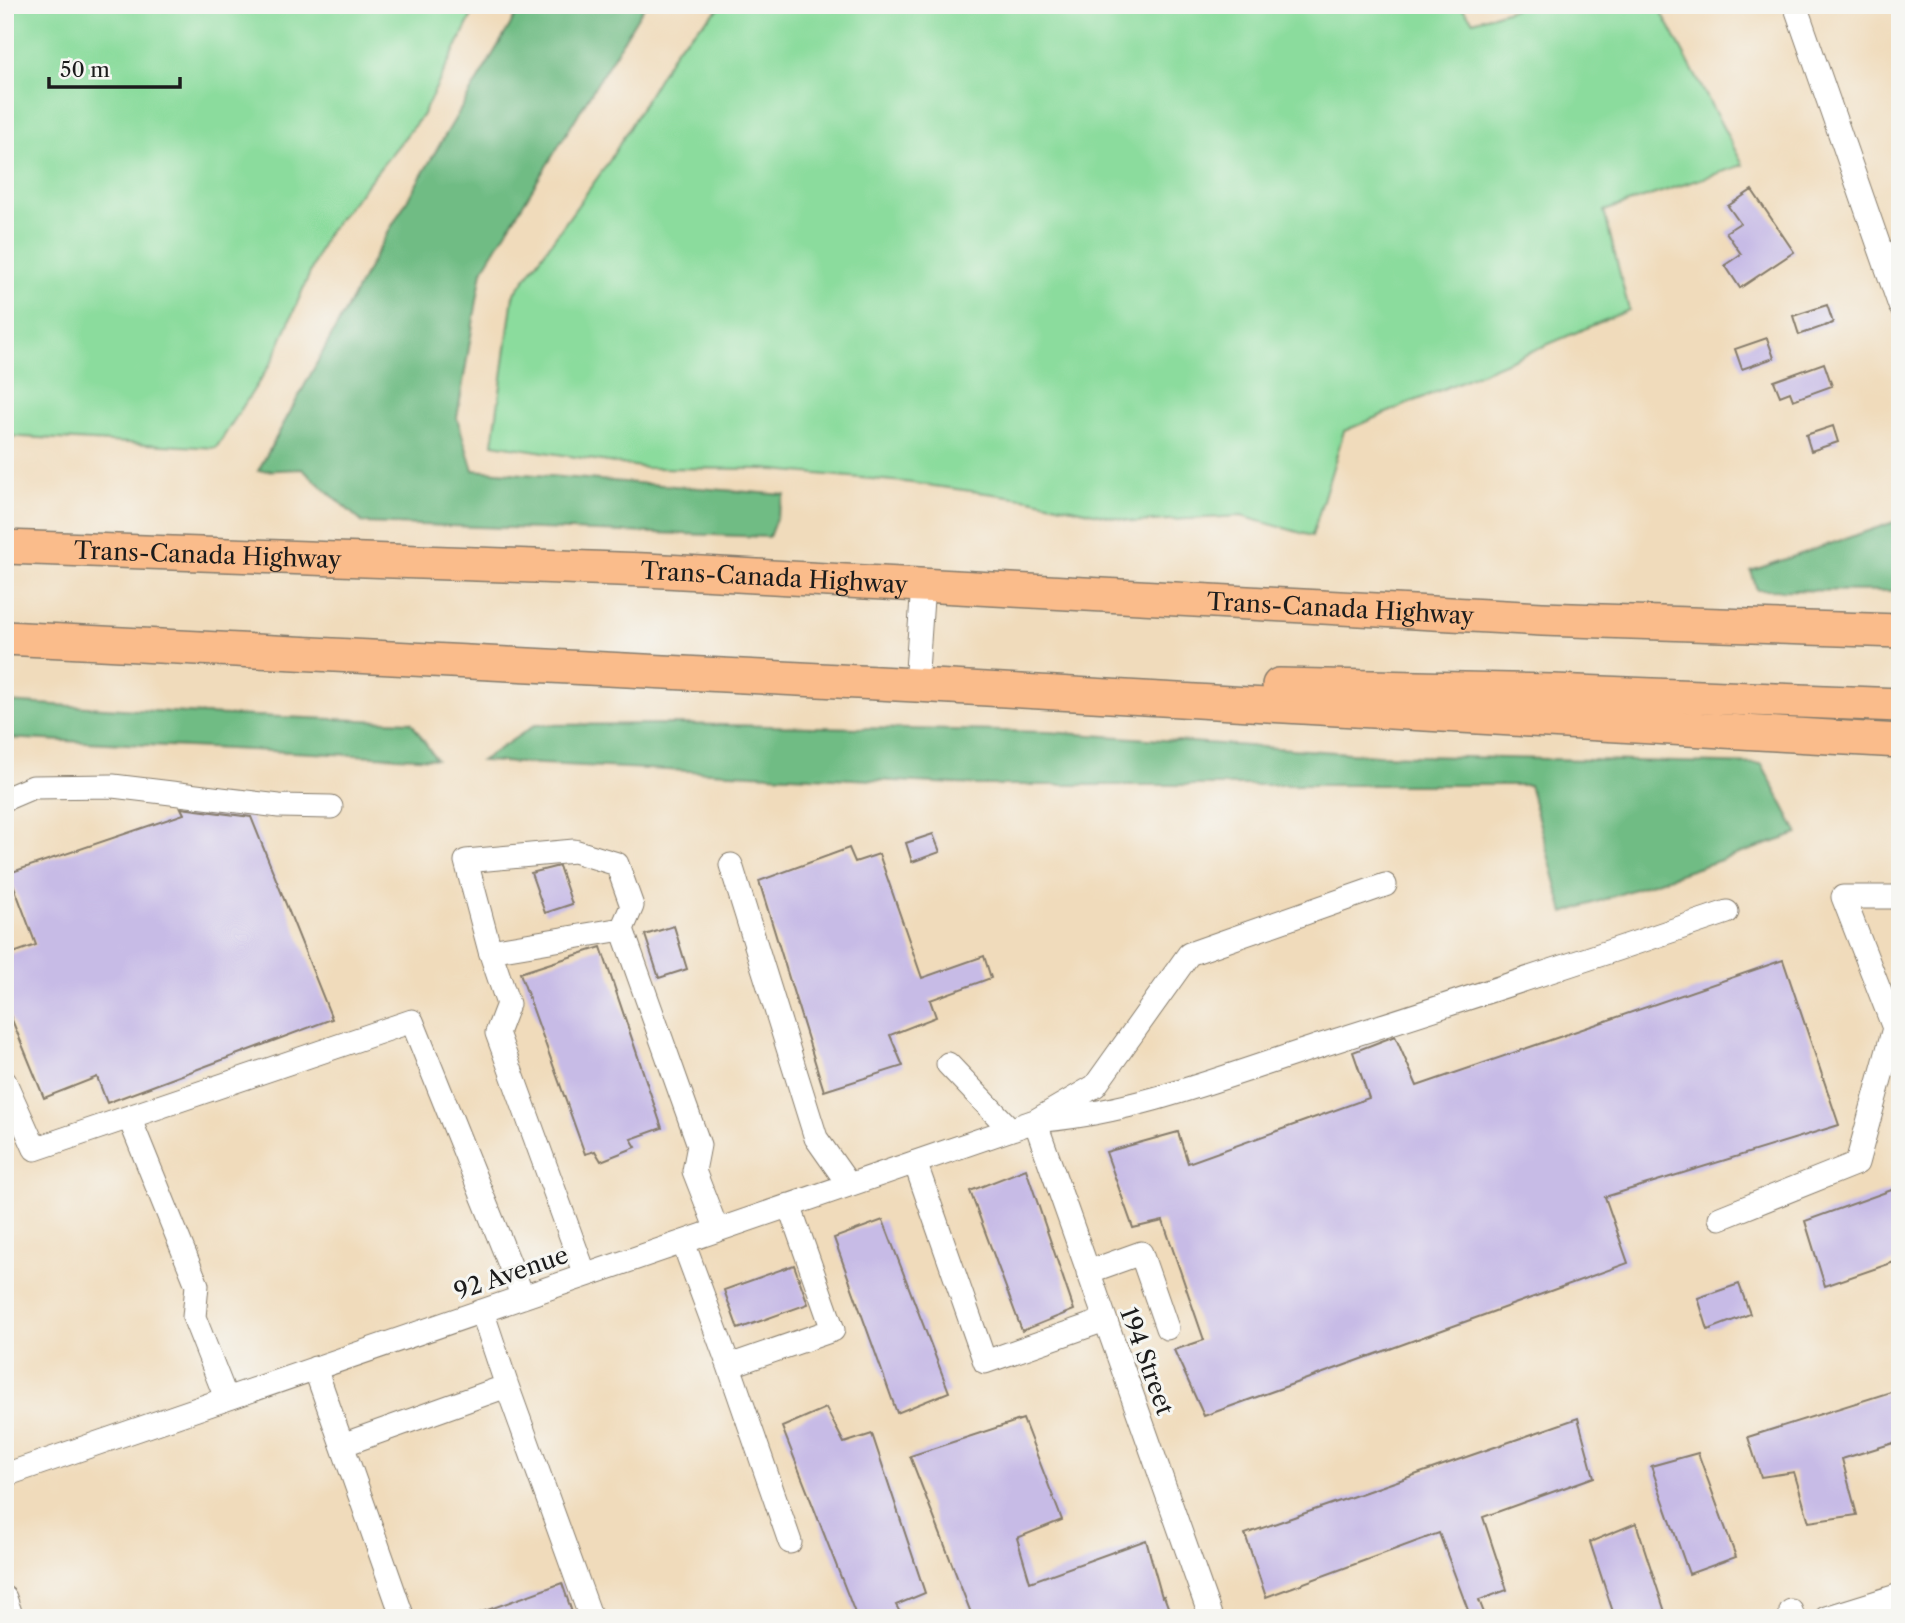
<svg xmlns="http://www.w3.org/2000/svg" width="1905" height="1623" viewBox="0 0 1905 1623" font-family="'Libre Caslon Text',serif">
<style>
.green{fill:#8bdc9d;stroke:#547c5c;stroke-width:2}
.forest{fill:#70bc84;stroke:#466c50;stroke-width:2}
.building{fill:#c7bbe6}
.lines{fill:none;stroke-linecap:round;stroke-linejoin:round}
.minor-casing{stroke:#867c6c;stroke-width:25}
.highway-casing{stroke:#867c6c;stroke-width:36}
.minor{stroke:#fff;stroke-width:23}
.highway{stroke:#fabc8b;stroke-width:33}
.labels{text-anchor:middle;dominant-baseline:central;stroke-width:6;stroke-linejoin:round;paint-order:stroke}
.street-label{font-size:24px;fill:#1c1c1c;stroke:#f6f6f2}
</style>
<rect width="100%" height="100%" fill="#f6f6f2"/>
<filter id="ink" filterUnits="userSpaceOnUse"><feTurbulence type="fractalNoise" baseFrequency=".0143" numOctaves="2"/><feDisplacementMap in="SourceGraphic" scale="14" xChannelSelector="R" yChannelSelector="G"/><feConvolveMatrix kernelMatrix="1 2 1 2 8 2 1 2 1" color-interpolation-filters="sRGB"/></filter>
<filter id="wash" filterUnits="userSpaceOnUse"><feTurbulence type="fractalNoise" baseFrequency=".00686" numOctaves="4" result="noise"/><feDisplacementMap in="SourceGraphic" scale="28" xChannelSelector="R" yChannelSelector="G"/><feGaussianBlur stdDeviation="1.57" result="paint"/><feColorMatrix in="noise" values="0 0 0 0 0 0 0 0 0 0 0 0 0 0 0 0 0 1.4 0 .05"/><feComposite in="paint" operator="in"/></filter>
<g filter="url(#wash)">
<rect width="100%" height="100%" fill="#f0dbbb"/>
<path class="green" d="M5,5H477L422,116L326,235L273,360L216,448L5,436Z
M723,5H1460L1473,21L1526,5H1658L1743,165L1604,211L1629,310L1344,431L1312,536L1241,516L1135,522L1030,499L904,482L763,469L646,468L493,444L513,296L610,160L677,47Z"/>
<path class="forest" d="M522,5H645L482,271L457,418L473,470L785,495L769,537L363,523L302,469L258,471L386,236Z
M1900,520V591L1757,590L1751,571Z
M5,702L204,714L411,722L436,759L5,738Z
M673,724L1048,732L1378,755L1762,764L1798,834L1564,913L1529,785H977L481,761L535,725Z"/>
<g id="blocks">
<path class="building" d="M1752,190L1794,252L1740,288L1725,265L1741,254L1726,232L1740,223L1728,206Z
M1827,305L1833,323L1799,335L1793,316Z
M1767,338L1774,358L1742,369L1735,349Z
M1824,363L1832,386L1793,400L1790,392L1780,396L1774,381Z
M1833,426L1838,442L1811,451L1806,435Z
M181,808L251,817L332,1019L107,1103L97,1077L44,1098L5,1003V956L36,945L9,873L184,814Z
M933,834L940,852L912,862L906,843Z
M849,848L855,862L879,854L922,978L984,956L991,978L930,1000L936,1017L890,1035L903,1066L824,1091L759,881Z
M559,866L572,904L545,913L531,873Z
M674,926L687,969L659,978L645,935Z
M601,947L662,1128L631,1139L636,1147L601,1161L595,1151L585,1154L520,973Z
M1783,960L1839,1125L1605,1197L1628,1263L1204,1416L1174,1350L1204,1340L1163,1221L1133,1228L1106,1152L1178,1132L1188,1163L1369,1098L1353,1052L1379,1042L1395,1036L1417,1086Z
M1026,1169L1074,1310L1022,1331L970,1191Z
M1900,1187V1260L1825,1286L1805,1221Z
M883,1220L949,1392L897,1413L834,1238Z
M794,1265L808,1304L738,1329L724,1290Z
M1739,1284L1750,1314L1708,1330L1698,1298Z
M1900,1389V1441L1842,1459L1857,1515L1809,1522L1794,1472L1761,1477L1748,1437Z
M826,1408L844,1443L872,1434L925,1593L896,1605L903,1618H857L782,1427Z
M1578,1418L1594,1477L1483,1517L1507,1590L1479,1600L1486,1618H1471L1439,1533L1266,1597L1245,1534Z
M1023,1419L1062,1520L1017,1538L1030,1582L1146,1540L1162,1597L1164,1596L1172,1618H973L910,1456Z
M1698,1453L1736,1557L1689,1574L1651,1466Z
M1636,1523L1667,1618H1615L1590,1542Z
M562,1583L574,1618H471V1616Z"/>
</g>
</g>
<g filter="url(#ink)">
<use href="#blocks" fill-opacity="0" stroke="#867c6c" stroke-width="2"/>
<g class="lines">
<g class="minor-casing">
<path id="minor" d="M1795,5L1900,306
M916,685L923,584
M5,799L33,787L113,786L279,806L331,807
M731,865L816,1138L849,1185
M490,951L466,861L574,851L617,864L632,906L622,929
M1894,1028L1843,897H1900
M948,1064L1010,1129
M5,1082L35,1149L412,1021L523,1297
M129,1117L197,1285L194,1317L226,1398
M1045,1120C1140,1111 1231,1074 1322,1045C1457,1002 1592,958 1727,912
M1035,1121L1211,1618
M915,1162L985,1362L1105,1320
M1720,1218L1857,1163L1894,1028L1900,1026
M683,1242L729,1366L833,1330L789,1205
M1088,1272L1141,1253L1167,1328
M585,1275L497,1033L508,1004L490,951L622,929L699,1145L694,1171L717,1230
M482,1311L507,1386
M729,1366L790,1542
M315,1368L403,1618
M342,1445L507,1386L591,1618
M5,1475L1035,1121L1095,1086L1189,954L1385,885
M5,1598L12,1618
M1791,1611L1793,1618
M1826,1618L1900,1595"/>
</g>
<g class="highway-casing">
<g id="highway">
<path id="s1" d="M5,547L646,570L1542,619L1900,631"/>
<path d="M5,638L916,685L1900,741"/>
<path d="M1279,685L1554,691L1900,705"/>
</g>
</g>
<use href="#minor" class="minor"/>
<use href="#highway" class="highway"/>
</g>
</g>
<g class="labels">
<g class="street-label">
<text stroke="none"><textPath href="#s1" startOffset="203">Trans-Canada Highway</textPath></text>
<text stroke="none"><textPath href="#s1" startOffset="770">Trans-Canada Highway</textPath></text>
<text stroke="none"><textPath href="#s1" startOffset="1337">Trans-Canada Highway</textPath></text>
<text transform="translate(511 1273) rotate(-19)">92 Avenue</text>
<text transform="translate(1147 1361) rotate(70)">194 Street</text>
</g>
</g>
<rect width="1905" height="1623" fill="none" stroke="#f6f6f2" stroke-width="28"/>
<path d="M49 77v10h131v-10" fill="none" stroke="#1c1c1c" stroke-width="3.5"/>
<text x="60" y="77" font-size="21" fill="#1c1c1c" stroke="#f6f6f2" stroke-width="5" paint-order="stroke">50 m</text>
</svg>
